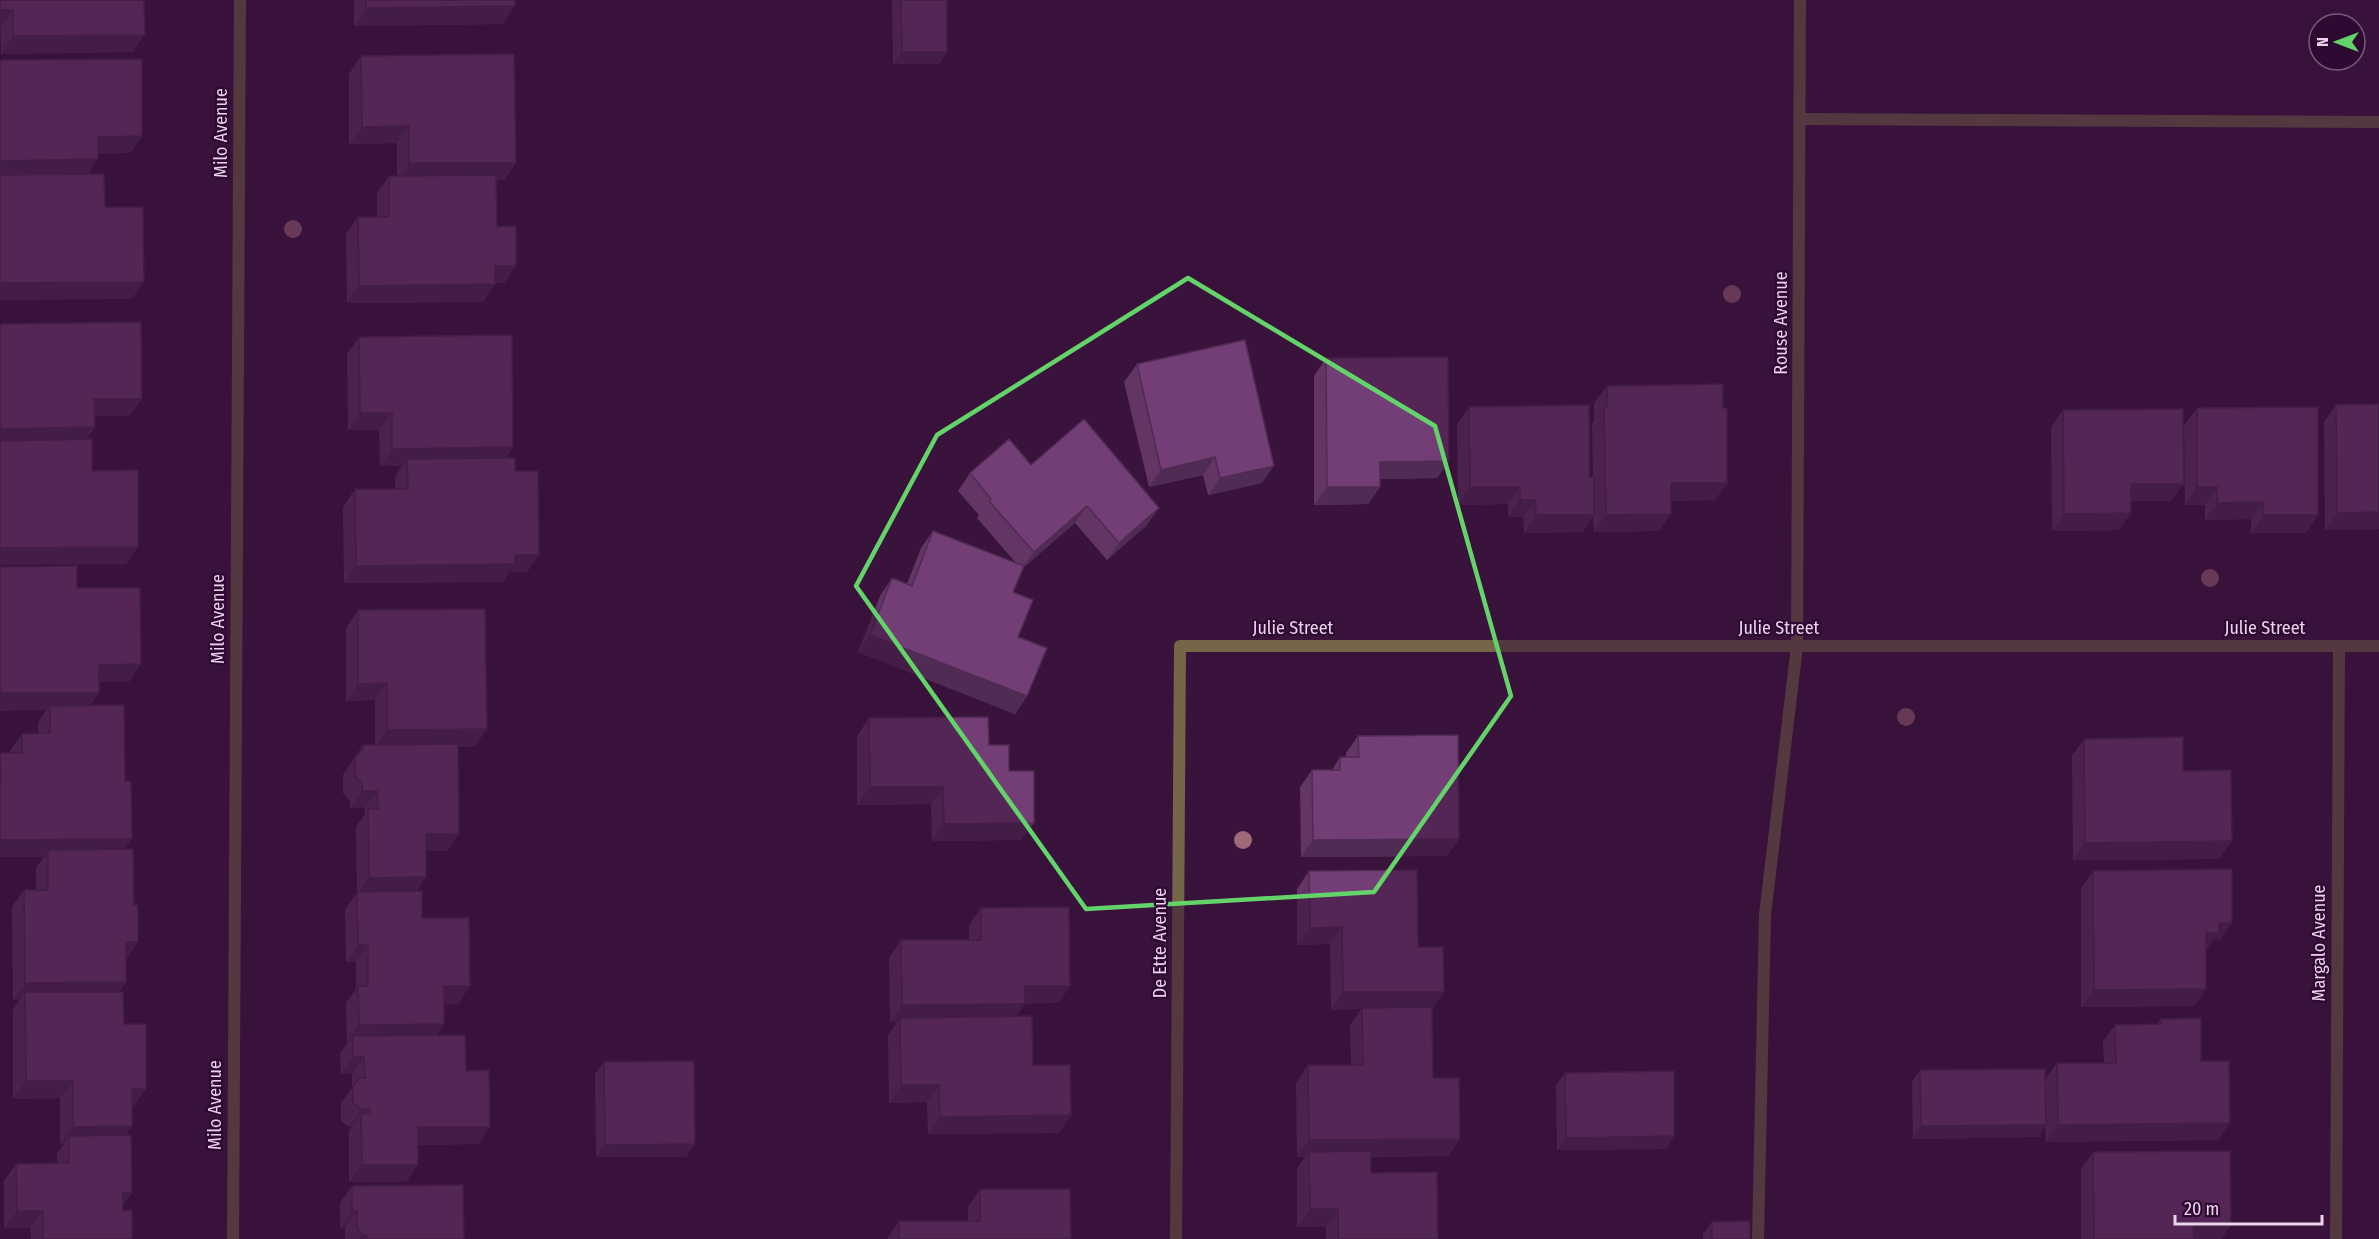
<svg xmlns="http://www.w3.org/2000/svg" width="2379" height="1239" viewBox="0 0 2379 1239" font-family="'Fira Sans Condensed',sans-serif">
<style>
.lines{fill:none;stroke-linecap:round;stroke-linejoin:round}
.lane{stroke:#756647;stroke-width:12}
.street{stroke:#756647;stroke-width:12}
.tree{fill:#a06978}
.wall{fill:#633565}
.shaded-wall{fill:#502b53}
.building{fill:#733e76;stroke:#502b53;stroke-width:1.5}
.marked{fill:none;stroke:#62d469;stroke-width:4.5;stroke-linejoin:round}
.labels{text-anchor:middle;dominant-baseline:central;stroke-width:4.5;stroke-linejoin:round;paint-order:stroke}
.street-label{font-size:18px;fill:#ebd3ec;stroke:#2e0931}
</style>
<rect width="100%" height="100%" fill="#39133b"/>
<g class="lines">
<path class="lane" d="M1800,119L2379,122
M1758,1239L1765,915L1797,646"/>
<path class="street" d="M1797,646L1800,0
M233,1239L240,0
M1176,1239L1180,646H2379
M2336,1239L2339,646"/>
</g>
<g class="tree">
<circle cx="293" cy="229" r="9"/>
<circle cx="1732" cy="294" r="9"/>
<circle cx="2210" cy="578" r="9"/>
<circle cx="1906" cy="717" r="9"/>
<circle cx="1243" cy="840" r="9"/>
</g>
<path class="wall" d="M0,0L133,52L1,54Z
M354,0H515L503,24L354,26Z
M892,0H947L939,64H893Z
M361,56L516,163L504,180H496L497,227L516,266L504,283H495L483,302L347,303L346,234L358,217H377V193L389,176H397V143L349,144V74Z
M359,337L506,458L515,471L539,555L527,572H510L503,582L344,583L343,507L355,489H395V477L402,466H380L379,430H348L347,354Z
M1326,358L1449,461L1437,478L1380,479V487L1368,504L1314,505V376Z
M1137,364L1262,483L1208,495L1203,475L1149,487L1124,382Z
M1607,386L1727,483L1715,500L1671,501L1659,531L1594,532L1593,516L1582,532L1524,533L1523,517H1508V504L1458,505L1457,424L1469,407L1590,477H1593L1592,424L1594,421V403Z
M2336,405L2379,529L2325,530L2324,422Z
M2197,408L2306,533H2251V519L2205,520V505H2185L2184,425Z
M2063,410L2171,501H2131L2119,530L2052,531L2051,427Z
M1031,465L1147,525L1107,560L1075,523L1023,568L1013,592L1018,637L1027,696L1015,714L858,652L880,596L892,578L907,584L921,548L933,531L1016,563L977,518L979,515L958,491L970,473Z
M77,588L129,682H99V693L90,705L124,849L126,982L119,992L134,1106H132L125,1135L123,1211L132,1239H31L30,1228H4V1181L16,1164L57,1163V1153L64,1144H60V1098L13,1099V1010L19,1000H13L12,907L24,890H36V867L44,857H0V754L10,753V751L22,734H38V723L46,710Z
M358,610L487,729L474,747H458L447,851H426L416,891L422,918L458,1004H444L437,1035L466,1071L490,1127L478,1144L418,1145L406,1182H349V1131L352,1127H349L341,1121V1103L352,1088V1074H341L340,1054L348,1042H347L346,1003L356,989V962H346L345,909L357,893L356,827L365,814V808H350V801L343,793V775L363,745H375V700L346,701V628Z
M869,718L989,745L1034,823L1021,840L932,841L931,804L857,805V736Z
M1358,736L1459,839L1447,856L1301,857L1300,787L1312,770H1332L1340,757H1346V753Z
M2084,739L2183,771L2219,859L2073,860L2072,756Z
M1309,871L1418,947L1432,1009L1433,1078L1460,1139L1448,1156L1371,1157V1173L1438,1239H1326V1227H1297V1169L1305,1157H1297L1296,1083L1308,1065H1351L1350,1025L1361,1009L1331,1010L1330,944L1297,945V889Z
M2093,871L2220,940H2213L2206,950L2194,1006L2081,1007V888Z
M981,908L1070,986L1058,1003H1025L1016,1016L1033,1065L1059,1133L928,1134L927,1102L889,1103L888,1035L897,1022H890L889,958L901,940H969V925Z
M2161,1019L2201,1061L2218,1140L2046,1142L2045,1126L2038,1137L1913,1139L1912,1082L1920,1070L2045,1080L2057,1063H2104L2103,1042L2115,1025L2157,1024Z
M604,1062L695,1144L686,1157H596L595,1074Z
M1565,1073L1674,1136L1666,1149L1557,1150L1556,1085Z
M2093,1152L2231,1225L2221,1239H2081V1169Z
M352,1186L464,1239H345V1228H340V1203Z
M980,1189L1071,1239H887L899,1221H968V1207Z
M1712,1222L1750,1239H1703V1234Z"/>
<path class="shaded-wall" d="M515,6L503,24L354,26L366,8Z
M0,10H13L0,28Z
M145,35L133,52L1,54L13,36Z
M902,52H947L939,64H893Z
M409,126L397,143L349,144L362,127Z
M142,136L130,153L86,154L98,137Z
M98,159L86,177L0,178V161Z
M409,163H516L504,180L397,181Z
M495,266H516L504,283H483Z
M144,282L132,299L0,300V283Z
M495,284L483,302L347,303L359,286Z
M94,399H142L129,416H82Z
M360,413H392L379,430H348Z
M95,427L83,445L0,446V429Z
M513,447L501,465L407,459L402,466H380L392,449Z
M1215,457L1203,475L1149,487L1161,470Z
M1449,461L1437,478L1368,479L1380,462Z
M1274,466L1262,483L1208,495L1220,478Z
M1671,483H1727L1715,500L1659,501Z
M2131,484H2184L2171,501H2119Z
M1327,487H1380L1368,504L1314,505Z
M1470,487H1520L1508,504L1458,505Z
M2197,487H2217L2205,505H2185Z
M1520,500H1535L1523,517H1508Z
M2263,502L2251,519L2205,520L2217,503Z
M1087,506L1075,523L1021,569L1034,552Z
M1159,508L1147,525L1107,560L1119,543Z
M2379,512V529L2325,530L2337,513Z
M2131,513L2119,530L2052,531L2064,514Z
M1671,514L1659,531L1594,532L1606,515Z
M1536,515H1594L1582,532L1524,533Z
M2263,515H2318L2306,533H2251Z
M138,547L126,564L0,565V548Z
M515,555H539L527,572H510L503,582L344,583L356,566Z
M870,635L1027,696L1015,714L858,652Z
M141,664L129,682H86L99,665Z
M387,683L375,700L346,701L358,684Z
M0,693H99L86,710L50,706L46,710L0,711Z
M487,729L474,747H375L387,730Z
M870,787H943L931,804L857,805Z
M362,791H377L365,808H350Z
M1034,823L1021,840L932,841L944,824Z
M426,834H459L447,851H414Z
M132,839L120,856L48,850L44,857H0V840Z
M1459,839L1447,856L1301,857L1313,840Z
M2232,841L2219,859L2073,860L2085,843Z
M426,877L414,895H357L369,878Z
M2219,923H2232L2220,940H2213L2206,950V933Z
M1342,927L1330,944L1297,945L1310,928Z
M126,942H138L126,959Z
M358,945H368L356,962H346Z
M126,982L114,999L25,992L19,1000H13L25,983Z
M444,986H470L458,1004H431Z
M1025,986H1070L1058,1003L1012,1004Z
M2206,989L2194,1006L2081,1007L2094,990Z
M1343,992H1444L1432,1009L1362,1008L1361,1009L1331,1010Z
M1025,1004L1012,1021L900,1018L897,1022H890L902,1005Z
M444,1024L432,1042L353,1036L348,1042H347L359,1025Z
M353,1057H364L352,1074H341Z
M26,1081H73L60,1098L13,1099Z
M901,1085H939L927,1102L889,1103Z
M132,1089H146L134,1106L120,1107Z
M362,1109H370L361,1122V1114L352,1127H349Z
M1071,1115L1059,1133L928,1134L940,1117Z
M2230,1123L2218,1140L2046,1142L2058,1125Z
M2046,1125L2038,1137L1913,1139L1921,1126Z
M132,1126L120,1143L69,1136L64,1144H60L73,1127Z
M418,1127H490L478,1144L406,1145Z
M1674,1136L1666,1149L1557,1150L1566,1138Z
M1460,1139L1448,1156L1309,1157V1152L1305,1157H1297L1309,1140Z
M695,1144L686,1157H596L605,1145Z
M362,1165H418L406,1182H349Z
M123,1193H132L120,1210Z
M1310,1209H1338L1326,1227H1297Z
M17,1211H43L30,1228H4Z
M352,1211H357L345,1228H340Z
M2231,1225L2221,1239H2184L2193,1226Z
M362,1235H367L364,1239H359Z"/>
<path class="building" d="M0,0H144L145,35L13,36V10H0Z
M366,0H515V6L366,8Z
M901,0H947V52H902Z
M514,54L516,163H409V126L362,127L361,56Z
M142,59V136L98,137V159L0,161V60Z
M104,174L105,207H143L144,282L0,283V175Z
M496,175L497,227L516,226V266H495V284L359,286L358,217H389V176Z
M141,322L142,399H94L95,427L0,429V324Z
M512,335L513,447L392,449V413H360L359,337Z
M1245,340L1274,466L1220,478L1215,457L1161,470L1137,364Z
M1448,357L1449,461L1380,462V487H1327L1326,358Z
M1723,384V408H1727V483H1671V514L1606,515L1604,407H1607V386Z
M2379,404V512L2337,513L2336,405Z
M1589,405L1590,477H1594V515H1536L1535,500H1520V487H1470L1469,407Z
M2318,407V515H2263V502L2217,503V487H2197V408Z
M2183,409L2184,484H2131V513L2064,514L2063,410Z
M1084,419L1159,508L1119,543L1087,506L1034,552L989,501L991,499L970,473L1009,439L1031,465Z
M92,439V471L138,470V547L0,548V441Z
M515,458V471H538L539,555H515V564L356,566L355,489H408L407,459Z
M933,531L1024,566L1013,592L1033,600L1018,637L1047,648L1027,696L870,635L892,578L912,586Z
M77,566V588H140L141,664L99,665V693H0V567Z
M485,609L487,729L387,730V683L358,684V610Z
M124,705L125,781H131L132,839L0,840V781H1L0,753H22V734L50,733V706Z
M988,717L989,745H1009V771H1034V823L944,824L943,787H870L869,718Z
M1458,735L1459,839L1313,840L1312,770H1340V757H1359L1358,736Z
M2183,737V771L2231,770L2232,841L2085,843L2084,739Z
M458,744L459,834H426V877L369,878L368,809H378L377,791H362V784L355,776V757L363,749V745Z
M133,849L134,905H138V942H126V982L25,983L24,890H48V850Z
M2232,869V923H2219V933H2206V989L2094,990L2093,871Z
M1417,870L1418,947H1443L1444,992H1343L1342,927L1310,928L1309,871Z
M422,891V918H469L470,986H444V1024L359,1025L358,986H368V945H358L357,892Z
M1069,907L1070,986H1025V1004L902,1005L901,940H981V908Z
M25,992H123L124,1024H146V1089H132V1126L73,1127V1081H26Z
M1432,1007L1433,1078H1459L1460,1139L1309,1140L1308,1065H1363L1362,1008Z
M1032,1016L1033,1065H1070L1071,1115L940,1117L939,1085H901L900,1018Z
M2201,1018V1061H2229L2230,1123L2058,1125L2057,1063H2116L2115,1025L2161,1024V1019Z
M465,1035L466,1071L489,1070L490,1127H418V1165H362L361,1114H370V1109H362L353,1103V1086L359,1078H365L364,1057H353V1036Z
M694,1061L695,1144L605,1145L604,1062Z
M2045,1069L2046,1125L1921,1126L1920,1070Z
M1674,1071V1136L1566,1138L1565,1073Z
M131,1135L132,1193H123V1211L132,1210V1239H43V1211H17L16,1164L69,1163V1136Z
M1371,1151V1173L1437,1172L1438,1239H1338V1209H1310L1309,1152Z
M2230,1151L2231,1225L2193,1226L2194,1239H2094L2093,1152Z
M463,1185L464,1239H368L367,1235H362L357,1228V1211H352V1186Z
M980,1189H1070L1071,1239H899V1221H980Z
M1750,1221V1239H1712V1222Z"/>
<path d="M0 0H2379V1239H0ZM1188,278L1435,426L1511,696L1374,892L1086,909L856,586L937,435Z" fill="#39133b" fill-opacity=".55" fill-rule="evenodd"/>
<path class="marked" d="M1188,278L1435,426L1511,696L1374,892L1086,909L856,586L937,435Z"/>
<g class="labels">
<g class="street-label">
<text transform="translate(221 133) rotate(-90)">Milo Avenue</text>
<text transform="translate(1781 323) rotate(-90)">Rouse Avenue</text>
<text transform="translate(218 619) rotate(-90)">Milo Avenue</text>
<text x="1293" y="628">Julie Street</text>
<text x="1779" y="628">Julie Street</text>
<text x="2265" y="628">Julie Street</text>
<text transform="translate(1160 943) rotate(-90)">De Ette Avenue</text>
<text transform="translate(2319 943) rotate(-90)">Margalo Avenue</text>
<text transform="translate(215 1105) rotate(-90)">Milo Avenue</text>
</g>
</g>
<g transform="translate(2337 42) rotate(270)"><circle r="28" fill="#2e0931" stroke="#7a5a7c" stroke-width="1.5"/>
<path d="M0-4.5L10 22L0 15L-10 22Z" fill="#62d469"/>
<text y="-9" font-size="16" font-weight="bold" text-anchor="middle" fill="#ebd3ec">N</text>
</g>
<path d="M2175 1215v9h147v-9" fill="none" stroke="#ebd3ec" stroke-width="3"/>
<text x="2184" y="1215" font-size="18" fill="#ebd3ec" stroke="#2e0931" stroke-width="4.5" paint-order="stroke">20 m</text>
</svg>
